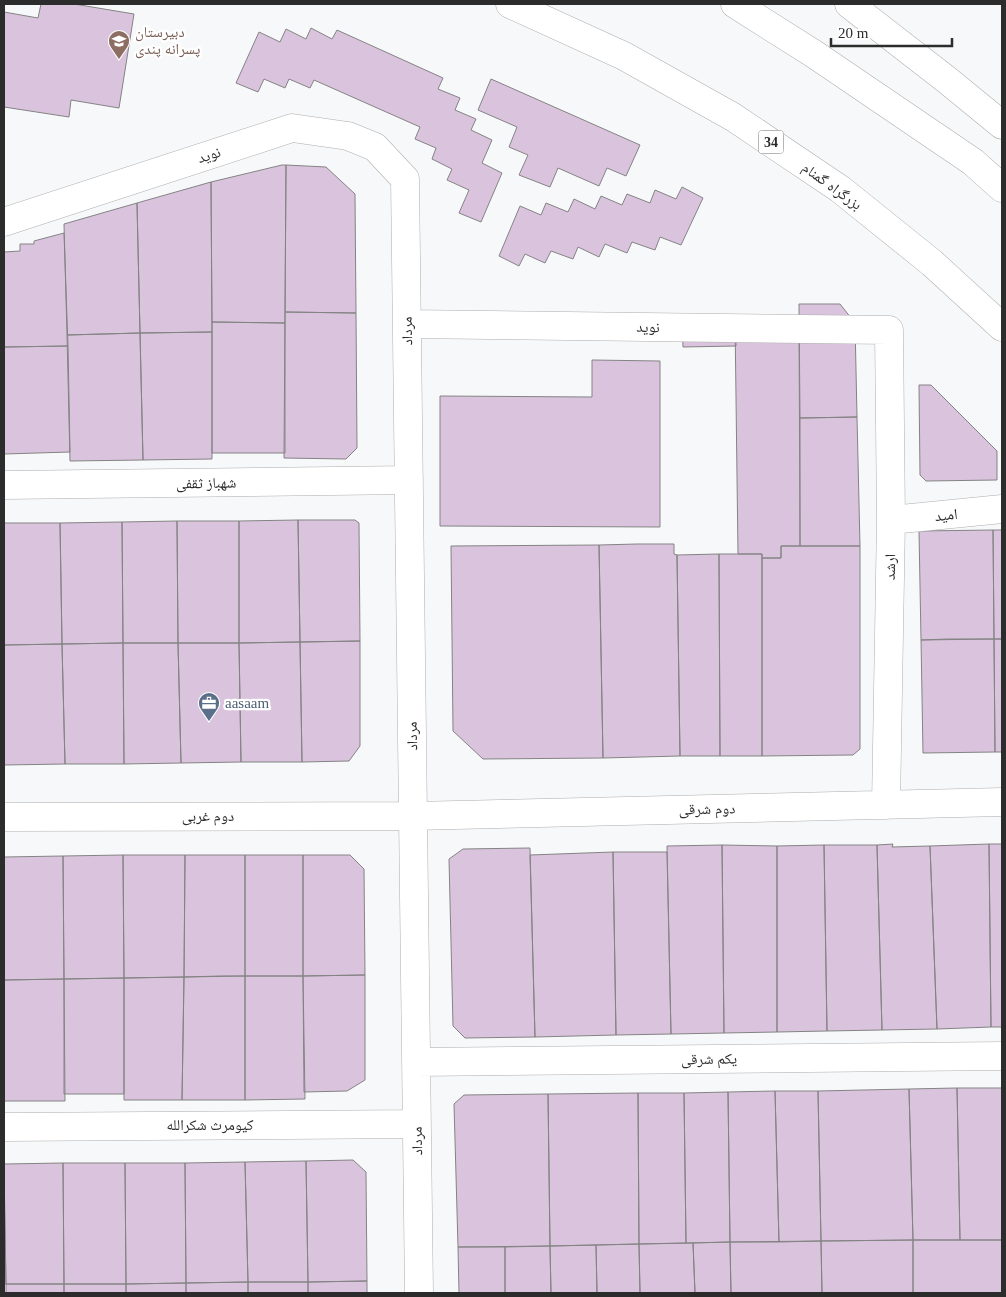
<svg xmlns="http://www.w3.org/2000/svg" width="1006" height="1297" viewBox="0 0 1006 1297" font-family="'Times New Roman','Noto Naskh Arabic',serif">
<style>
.building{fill:#dac4dd;stroke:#848384}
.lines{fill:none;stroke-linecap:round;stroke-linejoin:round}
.street-casing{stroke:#aeaeaf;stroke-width:29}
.highway-casing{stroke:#aeaeaf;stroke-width:29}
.street{stroke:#fff;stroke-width:28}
.highway{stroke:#fff;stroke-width:28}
.labels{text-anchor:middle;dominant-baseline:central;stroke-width:4.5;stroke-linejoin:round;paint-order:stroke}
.shield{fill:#fff;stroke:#6b6b6b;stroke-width:1}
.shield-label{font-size:14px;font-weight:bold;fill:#2c2c2c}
.education-label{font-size:15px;fill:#785e54;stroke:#fff;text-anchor:start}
.street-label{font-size:15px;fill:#2c2c2c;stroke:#fff}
.service-label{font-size:15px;fill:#4e5e75;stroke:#fff;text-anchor:start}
</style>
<rect width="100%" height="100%" fill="#f7f8f9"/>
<path class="building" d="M41,4H74L134,14L119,108L71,100L69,117L4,107V12L38,18Z
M311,28L332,39L337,30L443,78L438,89L460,98L455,110L476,119L471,130L492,140L482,163L502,173L481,222L459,213L469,190L447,180L452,169L432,159L436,148L415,139L420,127L314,80L310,88L289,79L285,88L264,79L258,92L236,83L259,32L280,42L286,29L306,39Z
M491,79L640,145L626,176L607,168L599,186L558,168L550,187L519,175L528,155L509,147L517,127L478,110Z
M282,165H286L285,323L212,322L211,182Z
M286,165L326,167L355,194L356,313L285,312Z
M211,182L212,332L140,333L137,203Z
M682,187L703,198L681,245L660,237L655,250L632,242L627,253L605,244L599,257L578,247L573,259L551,251L545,263L525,254L519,266L499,256L520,206L541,215L546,203L568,212L574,199L595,209L601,196L622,205L627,194L650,203L655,190L676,199Z
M137,203L140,333L67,335L64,224Z
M64,233L68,346L4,347V252L20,251V244H34V241Z
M799,304H840L855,323L857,417L800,418Z
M285,312L356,313L357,448L346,459L284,458Z
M799,317L800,546H781V558H762V554H738L735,319Z
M735,319L736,346L683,347L682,321Z
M212,322L285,323V453H212Z
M212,332V459L143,460L140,333Z
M140,333L143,460L70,461L67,335Z
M68,346L70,452L4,454V347Z
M592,360L660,361V527L440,526V396L592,397Z
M919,385H931L997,451V480L926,481L920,475Z
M857,417L860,546H800V418Z
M298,520L300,642L239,643V521Z
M298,520H355L359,523L360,641L300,642Z
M177,521L178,643H123L122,522Z
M177,521H239V643H178Z
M122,522L123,643L62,644L60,523Z
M4,523H60L62,644L4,645Z
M993,530L994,639L921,640L919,531Z
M993,530H1002V639H994Z
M637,544H674V554L677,555L680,756L603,758L599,545Z
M599,545L603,758L483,759L453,731L451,546Z
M781,546H860V749L853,755L762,756V558H781Z
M719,554L720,756H680L677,555Z
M719,554H762V756H720Z
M948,639H994L995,752L923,753L921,640Z
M994,639H1002V752H995Z
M360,641V746L349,761L302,762L300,642Z
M300,642L302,762H241L239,643Z
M123,643L124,764H65L62,644Z
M123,643H178L181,763L124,764Z
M178,643H239L241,762L181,763Z
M62,644L65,764L4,765V645Z
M893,844L892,847L930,846L937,1029L882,1030L877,845Z
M989,844L991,1027L937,1029L930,846Z
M989,844H1002V1027H991Z
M722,845L724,1033L671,1034L667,846Z
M722,845L777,846V1032L724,1033Z
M824,845L827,1031L777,1032V846Z
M824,845H877L882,1030L827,1031Z
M530,848L535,1037L465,1038L453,1026L449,859L463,849Z
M613,852L616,1035L535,1037L530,855Z
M613,852H667L671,1034L616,1035Z
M123,855L124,978L64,979L63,856Z
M123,855H185L184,977L124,978Z
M185,855H245V976L184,977Z
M245,855H303V976H245Z
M303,855H350L364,869L365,975L303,976Z
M63,856L64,979L4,980V857Z
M365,975V1080L347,1091L304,1092L303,976Z
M220,976H245V1100H182L184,977Z
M245,976H303L305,1099L245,1100Z
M184,977L182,1100H124V978Z
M124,978V1094H64V979Z
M64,979L65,1101H4V980Z
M957,1088L960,1240H913L909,1089Z
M957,1088H1002V1240H960Z
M909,1089L913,1240L821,1241L818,1091Z
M775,1091L779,1242H730L728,1092Z
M775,1091H818L821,1241L779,1242Z
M728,1092L730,1242L686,1243L684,1093Z
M638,1093L639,1244L550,1246L548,1094Z
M638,1093H684L686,1243L639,1244Z
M548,1094L550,1246L458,1247L454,1104L464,1095Z
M353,1160L366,1172L367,1281L308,1282L306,1161Z
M306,1161L308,1282H248L245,1162Z
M245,1162L248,1282L186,1283L185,1163Z
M63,1163L64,1284H6L4,1164Z
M63,1163H125L126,1284H64Z
M125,1163H185L186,1283L126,1284Z
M4,1183L6,1284H4Z
M913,1240V1293H822L821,1241Z
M913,1240H1002V1293H913Z
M821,1241L822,1293H731L730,1242Z
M730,1242L731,1293H695L693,1243Z
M693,1243L695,1293H640L639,1244Z
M639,1244L640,1293H597L596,1245Z
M596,1245L597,1293H551L550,1246Z
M550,1246L551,1293H505V1247Z
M458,1247H505V1293H459Z
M367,1281V1293H308V1282Z
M248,1282V1293H186V1283Z
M248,1282H308V1293H248Z
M186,1283V1293H126V1284Z
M6,1284H64V1293H6Z
M64,1284H126V1293H64Z"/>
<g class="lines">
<g class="street-casing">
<path id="street" d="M4,222L292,128L348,136L375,147L405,179L419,1293
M407,324L889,330L891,520L886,805
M4,485L409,480
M891,520L1002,509
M4,817L413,816L1002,802
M416,1062L1002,1056
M4,1127L417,1124"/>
</g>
<g class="highway-casing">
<path id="highway" d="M510,4L624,56L733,117L840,189L932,263L1002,327
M735,4L814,54L973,162L1002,188
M849,4L947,80L1002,125"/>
</g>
<use href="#street" class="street"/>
<use href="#highway" class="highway"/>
</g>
<defs>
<g id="school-pin" transform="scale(1.125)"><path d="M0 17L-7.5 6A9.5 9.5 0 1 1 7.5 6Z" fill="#8d6e63" stroke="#fff"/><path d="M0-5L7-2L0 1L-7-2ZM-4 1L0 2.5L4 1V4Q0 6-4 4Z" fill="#fff"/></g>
<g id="office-pin" transform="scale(1.125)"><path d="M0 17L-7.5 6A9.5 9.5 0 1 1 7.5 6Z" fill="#5c6f8a" stroke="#fff"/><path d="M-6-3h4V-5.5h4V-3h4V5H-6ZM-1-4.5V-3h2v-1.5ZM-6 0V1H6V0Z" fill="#fff"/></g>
</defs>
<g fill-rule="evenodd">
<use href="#school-pin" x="119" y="41"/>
<use href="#office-pin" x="209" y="703"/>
</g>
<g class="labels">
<rect class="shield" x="758.5" y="130.5" width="25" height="23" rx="4"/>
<g class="shield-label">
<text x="771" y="142">34</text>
</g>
<g class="education-label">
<text x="135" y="32">دبیرستان<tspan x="135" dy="17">پسرانه پندی</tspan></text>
</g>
<g class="street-label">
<text transform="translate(209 155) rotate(-18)">نوید</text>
<text transform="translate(832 186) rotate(36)">بزرگراه گمنام</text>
<text transform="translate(648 327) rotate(1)">نوید</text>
<text transform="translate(407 331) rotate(-91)">مرداد</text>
<text transform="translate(206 483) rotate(-1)">شهباز ثقفی</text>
<text transform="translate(946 515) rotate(-6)">امید</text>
<text transform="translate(890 567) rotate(-89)">ارشد</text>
<text transform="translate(412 736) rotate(-91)">مرداد</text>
<text transform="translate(707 809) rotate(-1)">دوم شرقی</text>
<text x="208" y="816">دوم غربی</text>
<text transform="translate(709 1059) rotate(-1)">یکم شرقی</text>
<text x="210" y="1125">کیومرث شکرالله</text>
<text transform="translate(417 1141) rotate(-91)">مرداد</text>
</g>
<g class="service-label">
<text x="225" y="703">aasaam</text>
</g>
</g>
<rect width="1006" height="1297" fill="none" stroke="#2c2c2c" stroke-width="10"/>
<path d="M831 38v8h121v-8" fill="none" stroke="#2c2c2c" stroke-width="2.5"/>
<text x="838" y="38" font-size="15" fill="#2c2c2c" stroke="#ffffff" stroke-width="4" paint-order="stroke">20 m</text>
</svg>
